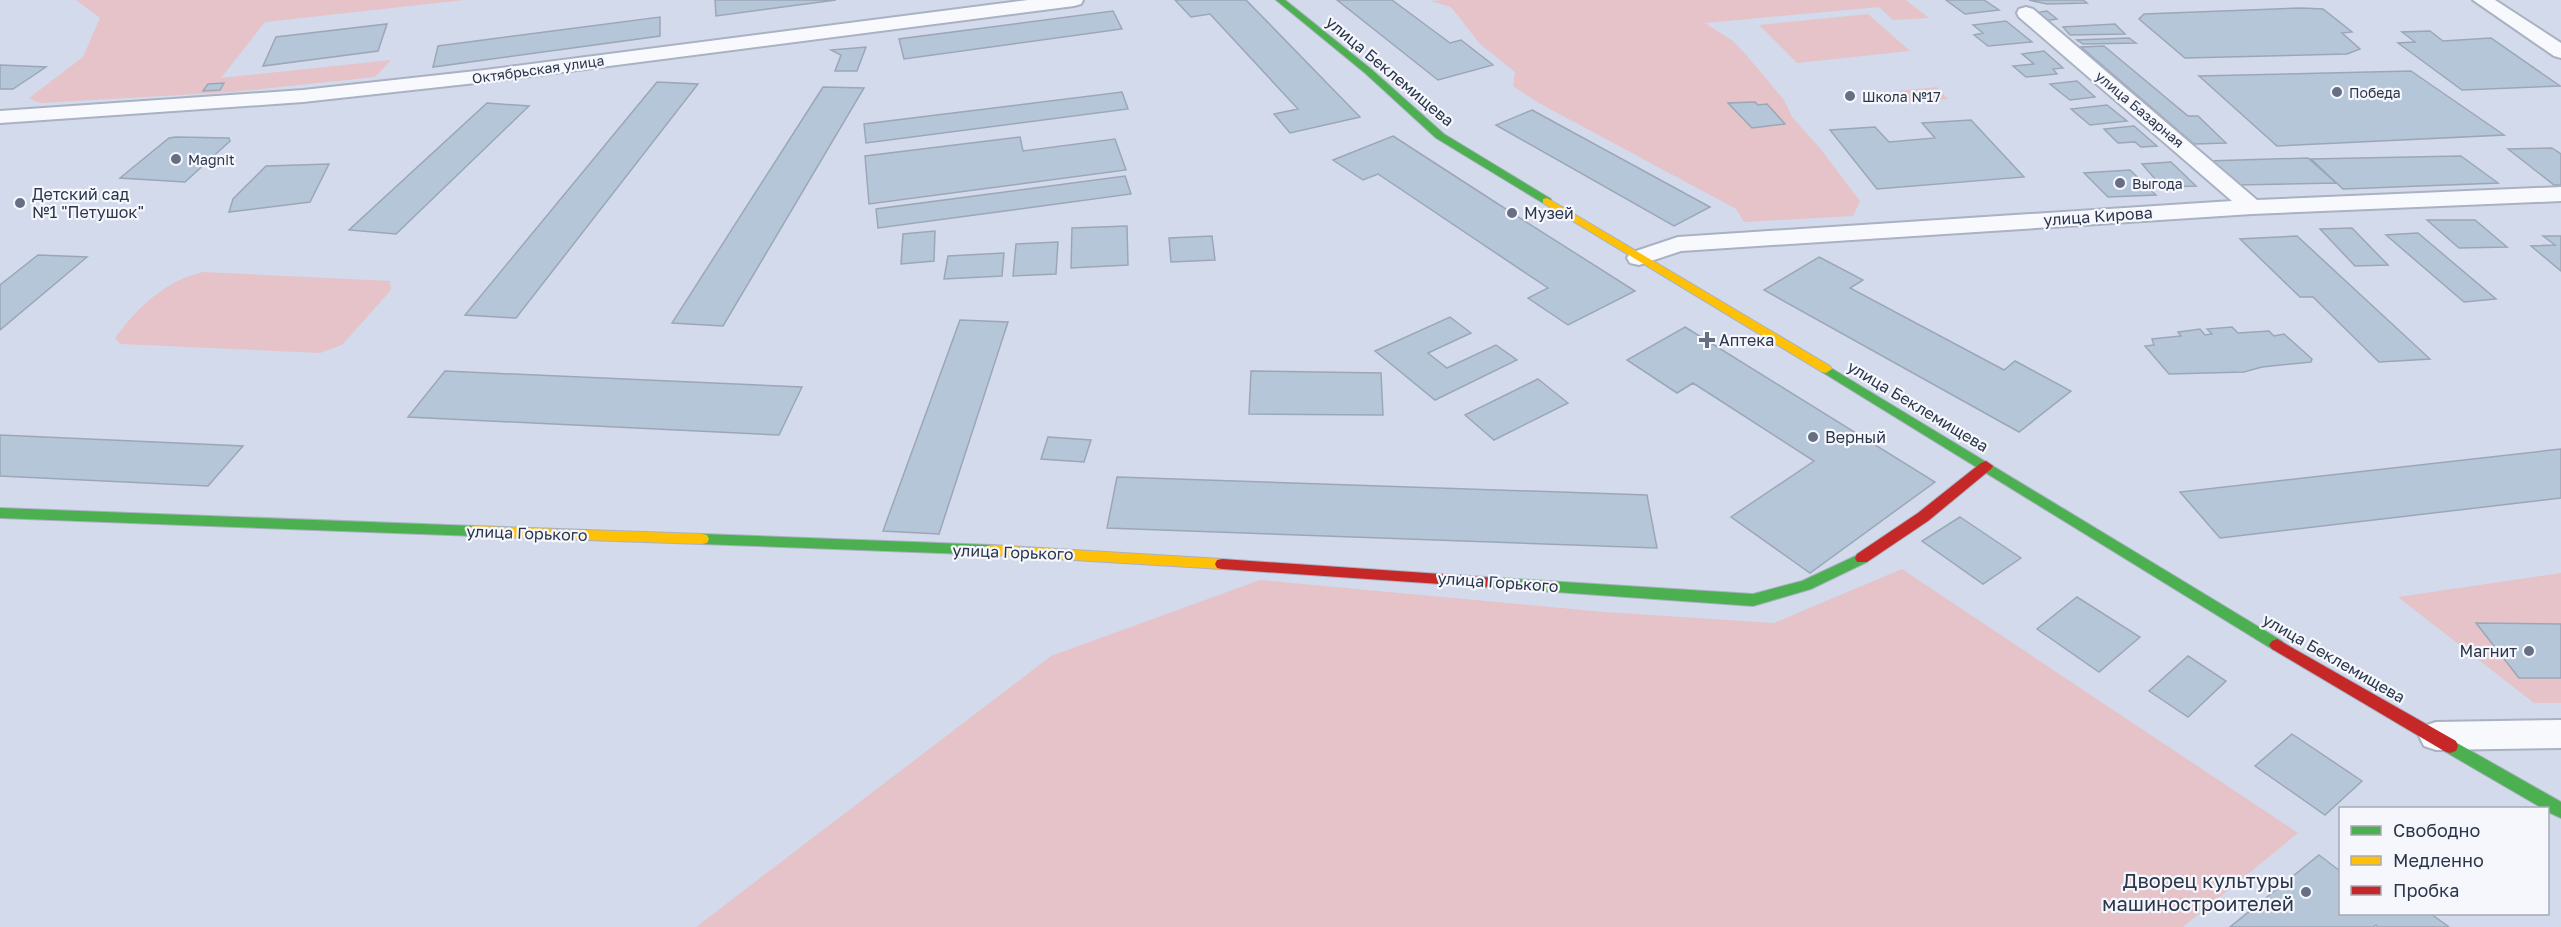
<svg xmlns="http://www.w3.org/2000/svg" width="2561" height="927" viewBox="0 0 2561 927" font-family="'Golos Text',sans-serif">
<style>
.green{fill:#e5c3c8}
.building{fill:#b6c6d9;stroke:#9ba7b7;stroke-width:1.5}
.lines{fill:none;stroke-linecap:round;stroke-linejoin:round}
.street-casing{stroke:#a9b1c2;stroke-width:4}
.fast-casing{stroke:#a9b1c2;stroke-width:2}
.slow-casing{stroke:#a9b1c2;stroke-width:2}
.jam-casing{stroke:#a9b1c2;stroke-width:2}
.street{fill:#f8f9fc;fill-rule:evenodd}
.fast{fill:#4caf50;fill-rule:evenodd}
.slow{fill:#ffc107;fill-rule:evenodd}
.jam{fill:#c62828;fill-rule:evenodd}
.poi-dot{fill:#666f83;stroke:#f5f7fd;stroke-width:2}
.labels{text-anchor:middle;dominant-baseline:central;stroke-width:4.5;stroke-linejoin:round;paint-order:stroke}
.far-street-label{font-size:14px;fill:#2c364b;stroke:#f5f7fd}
.far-poi-label{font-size:14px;fill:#2c364b;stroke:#f5f7fd;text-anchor:start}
.street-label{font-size:16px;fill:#2c364b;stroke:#f5f7fd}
.poi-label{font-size:16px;fill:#2c364b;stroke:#f5f7fd;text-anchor:start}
.near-poi-label{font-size:20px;fill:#2c364b;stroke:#f5f7fd;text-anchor:end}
</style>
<rect width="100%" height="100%" fill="#d2daec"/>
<path class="green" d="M76,0H464L265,22L221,78L391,60L375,77L232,92L40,103L29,98L83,57L100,18Z
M1444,0H1906L1929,18L1893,20L1879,7L1705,23L1733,41L1747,56L1784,100L1792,117L1819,147L1860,201L1853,216L1744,222L1736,209L1539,103L1513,86L1515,72L1480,44L1451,7L1430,1Z
M1868,14L1910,51L1797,63L1759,25Z
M1937,87L1948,99L1908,102L1898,91Z
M203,272L390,281L391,290L342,345L320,353L120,344L115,338C137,308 166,280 203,272Z
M1902,569L2298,833L2183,927H696L1051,656L1260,580L1604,612L1774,623Z
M2561,573V703H2534L2398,597Z"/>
<path class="building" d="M715,0H836L716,16Z
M1175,0H1246L1360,117L1290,133L1274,114L1298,109L1210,14L1191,17Z
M1337,0H1392L1450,43L1461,40L1493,65L1438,80Z
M1946,0H1984L1999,10L1965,14Z
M2029,0H2083L2087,3L2047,4Z
M2301,8L2323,9L2352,32L2342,33L2360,49L2347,54L2185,58L2139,19L2144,14Z
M1113,11L1122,29L904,59L899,39Z
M2047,11L2057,19L2044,21L2033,13Z
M660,17V36L433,67L438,46Z
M2006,21L2032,42L1988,46L1974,35L1983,33L1973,25Z
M387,24L378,51L263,66L276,37Z
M2115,24L2125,34L2070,35L2063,27Z
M2430,31L2443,41L2491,38L2560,86L2462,90L2398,43L2415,42L2402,32Z
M2129,38L2136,43L2083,44L2077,40Z
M2104,46L2188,116H2198L2226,143L2194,144L2081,47Z
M866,47L857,71H835L841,55L831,50Z
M2044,51L2063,68L2053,69L2057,74L2026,77L2013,66L2034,64L2022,54Z
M0,65L46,67L13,89H0Z
M2411,71L2504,135L2277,146L2199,76Z
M2077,81L2095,97L2070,100L2050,84Z
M657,82L698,84L516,318L465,315Z
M224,83L220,90L203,91L208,84Z
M823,87L864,88L723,326L672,323Z
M1122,92L1128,109L866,143L864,124Z
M1755,102L1758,105L1767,104L1785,124L1752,128L1728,103Z
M487,103L529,106L396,234L349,230Z
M2107,105L2127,121L2090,125L2071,109Z
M1532,110L1710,207L1674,226L1496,125Z
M1971,120L2024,177L1877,189L1830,130L1875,127L1889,142L1935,138L1922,123Z
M2134,126L2157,146L2141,147L2135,142L2118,143L2104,129Z
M1393,136L1512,213L1635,291L1568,325L1528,298L1548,288L1378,174L1363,180L1333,160Z
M176,137L229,138L230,141L185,182L120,178L169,138Z
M1020,137L1023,151L1115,139L1126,170L869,204L865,156Z
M2552,148L2561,154V185H2554L2508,149Z
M2461,156L2498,183L2343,189L2311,159Z
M2308,158L2336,183L2236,185L2208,161Z
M2171,162L2196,186L2162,187L2142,164Z
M329,164L310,202L229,212L233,199L266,166Z
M2130,170L2156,195L2108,197L2084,173Z
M1125,176L1131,194L878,228L876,209Z
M2427,220H2475L2507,247L2459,248Z
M1127,226L1128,265L1071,268L1072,228Z
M2352,228L2388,265L2355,266L2320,229Z
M935,231L934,261L901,264L903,234Z
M2418,233L2496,299L2464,302L2386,235Z
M1212,236L1215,260L1171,262L1169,238Z
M2297,236L2430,359L2379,362L2313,297H2300L2240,239Z
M2543,236H2561V271L2531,246L2555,245Z
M1058,242L1056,274L1013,276L1016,244Z
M1004,253L1002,276L944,279L948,256Z
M38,255L87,257L0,330V285Z
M1819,257L1863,280L1850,288L2004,370L2015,361L2071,391L2019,432L1764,290Z
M1450,317L1471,333L1428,353L1447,368L1496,345L1517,360L1435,400L1375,351Z
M960,320L1008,322L939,534L883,531Z
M1685,327L1935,482L1810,573L1731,517L1814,461L1693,383L1677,393L1627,360Z
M2232,327L2238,333L2269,331L2274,336L2284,334L2312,359L2311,362L2262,367L2244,372L2169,374L2145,346L2154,345L2152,339L2181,336L2178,332L2200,329L2205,335L2212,334L2207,329Z
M445,371L802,387L779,435L408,417Z
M1251,371L1381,373L1383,415L1249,414Z
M1538,379L1568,403L1494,440L1465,415Z
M0,435L243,446L208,486L0,476Z
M1048,437L1091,440L1084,462L1041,459Z
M2561,449V498L2220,538L2180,492Z
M1117,477L1647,495L1657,548L1107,528Z
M1960,517L2021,558L1983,584L1922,541Z
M2077,597L2140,637L2099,672L2037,629Z
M2476,623L2561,624V678H2519Z
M2188,656L2226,681L2188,717L2149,691Z
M2292,734L2362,781L2325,815L2255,766Z
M2319,855L2340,871V914H2431L2449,927H2378L2376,925L2373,927H2230Z"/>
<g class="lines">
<g class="street-casing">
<path id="street" d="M1028,0H1083L1081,4L1074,6L485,82L303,102L0,123V111L303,90L485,70Z
M2473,0H2495L2561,43V58L2554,56Z
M2026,7L2033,9L2257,200L2561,187V201L2252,214L1681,251L1639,265L1630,263L1627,258L1630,253L1678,237L2232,201L2019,17L2017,13L2019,9Z
M2561,720V748L2436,750L2424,746L2419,736L2424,726L2436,722Z"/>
</g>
<g class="fast-casing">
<path id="fast" d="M1276,0H1285L1371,69L1444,134L1551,199V203H1543L1436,138L1365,73Z
M1826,365L2282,641L2285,645L2282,649L2277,651L2272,649L1822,372L1820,369L1822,366Z
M0,508L475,526L480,527L482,531L480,535L475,536L0,518Z
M702,534L992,545L997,546L999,550L997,554L992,555L702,544L697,543L695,539L697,535Z
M1862,553L1867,554L1869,558L1867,562L1811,589L1753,606L1484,587L1479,586L1477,582L1479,578L1484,577L1753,594L1802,581Z
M2450,739L2561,802V818L2548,812V808H2542L2444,751L2442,746L2444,741Z"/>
</g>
<g class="slow-casing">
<path id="slow" d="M1547,198L1830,366L1832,369L1826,373L1822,372L1543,203V199Z
M475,526L702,534L707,535L709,539L707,543L702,544L475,536L470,535L468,531L470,527Z
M992,545L1222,559L1227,560L1229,564L1227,568L1222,569L992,555L987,554L985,550L987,546Z"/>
</g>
<g class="jam-casing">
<path id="jam" d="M1986,461L1993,466L1991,469L1928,521L1867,562H1857L1855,558L1857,554L1918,513L1981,463Z
M1222,559L1484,577L1489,578L1491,582L1489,586L1484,587L1222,569L1217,568L1215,564L1217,560Z
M2277,639L2456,741L2458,746L2456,751L2450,753L2444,751L2272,649L2269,645L2272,641Z"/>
</g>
<use href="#street" class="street"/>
<use href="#fast" class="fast"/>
<use href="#slow" class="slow"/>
<use href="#jam" class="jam"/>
</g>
<g class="poi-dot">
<circle cx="2337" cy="92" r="6"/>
<circle cx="1850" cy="96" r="6"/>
<circle cx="176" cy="159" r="6"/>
<circle cx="2120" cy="183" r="6"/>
<circle cx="20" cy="203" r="6"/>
<circle cx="1512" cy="213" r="6"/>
<path d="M1704 331h6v6h6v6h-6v6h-6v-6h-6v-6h6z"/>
<circle cx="1813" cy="437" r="6"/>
<circle cx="2529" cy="651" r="6"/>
<circle cx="2306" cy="892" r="6"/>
</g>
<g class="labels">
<g class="far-street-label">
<text transform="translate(538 69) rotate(-8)">Октябрьская улица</text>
<text transform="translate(2140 109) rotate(40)">улица Базарная</text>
</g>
<g class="far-poi-label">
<text x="2349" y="92">Победа</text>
<text x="1862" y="96">Школа №17</text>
<text x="188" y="159">Magnit</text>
<text x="2132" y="183">Выгода</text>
</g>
<g class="street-label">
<text transform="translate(1390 71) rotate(40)">улица Беклемищева</text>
<text transform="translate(2098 216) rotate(-4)">улица Кирова</text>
<text transform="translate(1918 406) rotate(31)">улица Беклемищева</text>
<text transform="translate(527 533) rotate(2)">улица Горького</text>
<text transform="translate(1013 552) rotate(2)">улица Горького</text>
<text transform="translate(1498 582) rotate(4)">улица Горького</text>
<text transform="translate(2334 658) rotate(30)">улица Беклемищева</text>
</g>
<g class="poi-label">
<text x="32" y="194">Детский сад<tspan x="32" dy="18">№1 "Петушок"</tspan></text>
<text x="1524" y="213">Музей</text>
<text x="1719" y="340">Аптека</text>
<text x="1825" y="437">Верный</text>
<text x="2517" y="651" text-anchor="end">Магнит</text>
</g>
<g class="near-poi-label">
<text x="2294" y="880">Дворец культуры<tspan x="2294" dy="23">машиностроителей</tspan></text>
</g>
</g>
<rect x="2339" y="807" width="210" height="108" fill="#f5f7fd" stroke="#a5aab6" stroke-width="1.5"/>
<rect x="2351" y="826" width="30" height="9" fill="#4caf50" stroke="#a5aab6" stroke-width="1.5"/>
<text x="2393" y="837" font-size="18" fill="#2c364b">Свободно</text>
<rect x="2351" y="856" width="30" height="9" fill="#ffc107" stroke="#a5aab6" stroke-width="1.5"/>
<text x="2393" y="867" font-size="18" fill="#2c364b">Медленно</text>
<rect x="2351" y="886" width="30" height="9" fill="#c62828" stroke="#a5aab6" stroke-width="1.5"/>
<text x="2393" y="897" font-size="18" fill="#2c364b">Пробка</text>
</svg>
